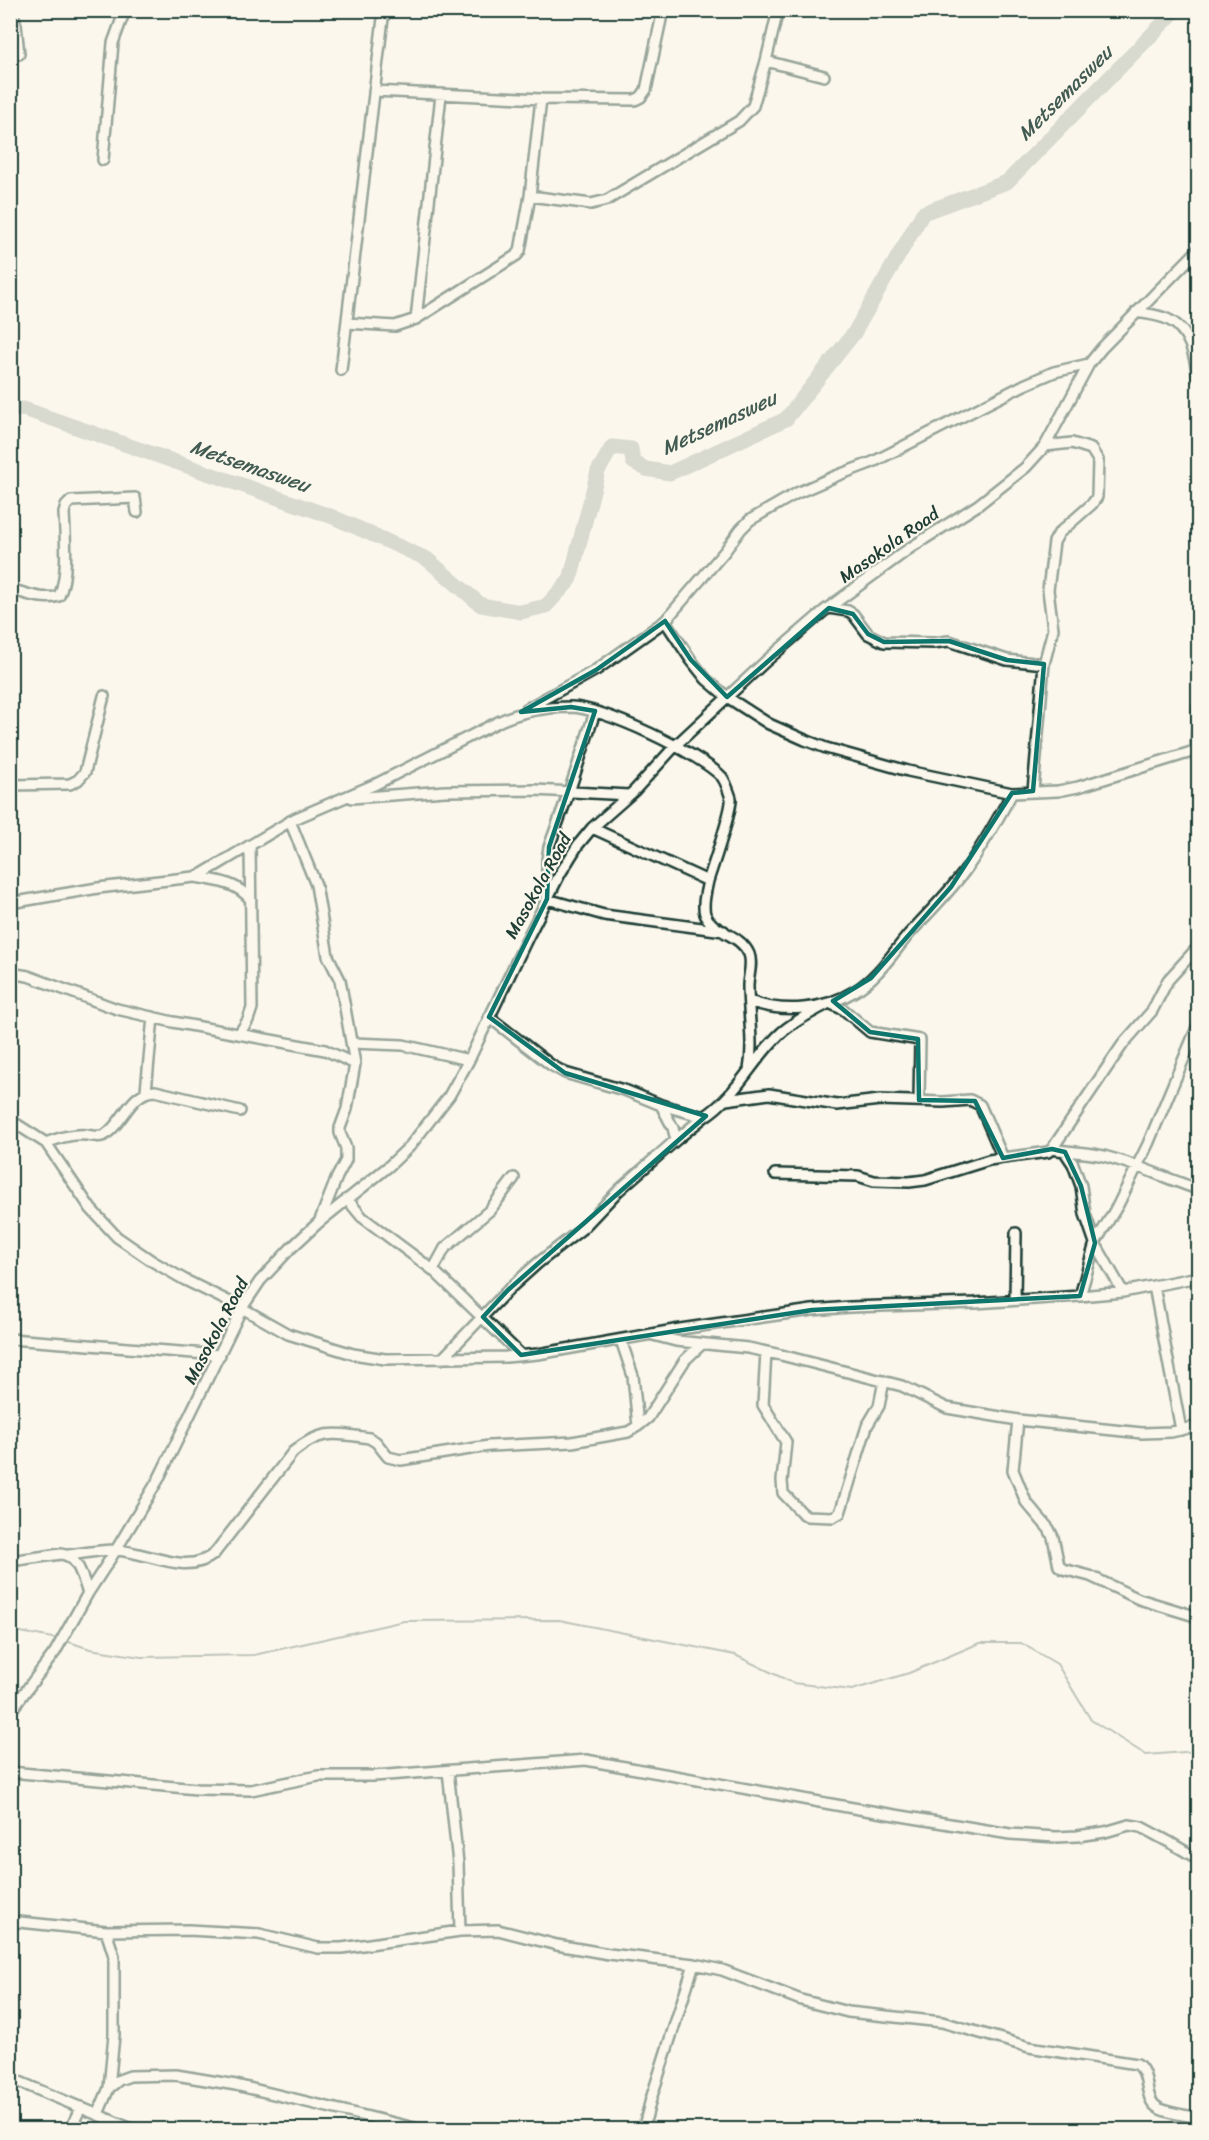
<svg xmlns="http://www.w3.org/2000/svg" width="1209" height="2140" viewBox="0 0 1209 2140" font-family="Sriracha,sans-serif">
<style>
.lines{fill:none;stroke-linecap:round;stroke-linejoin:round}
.stream{stroke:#74847b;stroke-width:2}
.river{stroke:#adb4aa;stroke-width:15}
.minor-casing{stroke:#1f3d34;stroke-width:14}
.minor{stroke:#fbf7ec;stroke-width:9}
.marked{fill:none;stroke:#0f766e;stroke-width:4.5;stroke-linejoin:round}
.labels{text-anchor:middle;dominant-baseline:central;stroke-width:4.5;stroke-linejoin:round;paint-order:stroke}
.street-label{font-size:18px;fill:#1f3d34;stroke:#fbf7ec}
.water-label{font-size:20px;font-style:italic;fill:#425b52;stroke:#fbf7ec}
</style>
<rect width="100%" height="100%" fill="#fbf7ec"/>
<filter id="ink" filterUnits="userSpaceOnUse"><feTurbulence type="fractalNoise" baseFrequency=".0167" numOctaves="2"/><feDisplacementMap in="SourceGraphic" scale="12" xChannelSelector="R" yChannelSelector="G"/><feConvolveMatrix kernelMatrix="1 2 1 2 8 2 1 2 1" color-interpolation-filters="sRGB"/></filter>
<g filter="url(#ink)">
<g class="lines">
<path class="stream" d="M10,1630L58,1639
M63,1640L90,1649L141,1657L254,1655L404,1621L559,1620L735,1655L793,1683L852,1690L909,1673L980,1643H1021L1057,1664L1091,1720L1146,1755L1198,1751"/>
<path class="river" d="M10,410L24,409L333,517L427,559L481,605L521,612L546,606L570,580L598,471L612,447L631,449L633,462L646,469L670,473L786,419L854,333L923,213L1007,182L1176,10"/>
<g class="minor-casing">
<path id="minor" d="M12,10L16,25L19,54
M766,61L824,76
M374,91L541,99L635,100L641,97L646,90L663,10
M103,160L113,43L125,10
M530,196L591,204L607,200L739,121L753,106L766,61L778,10
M1136,312C1146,314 1160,315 1169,320C1190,330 1195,357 1198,378
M416,319L441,95
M347,323L395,326L416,319L517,255L520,251L530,196L541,99
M1089,364L1054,372L1024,385L873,462L836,476L797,493L750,520L741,529L725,551L665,621L691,660L706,679L727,697L769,724L805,740L826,748L908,771L1012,793L1058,791L1078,787L1198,750
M341,370L384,10
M10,589C25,593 43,601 59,596C69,575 65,535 64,513L66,506L71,501L135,498L137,512
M829,608L848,611L853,614L868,634L884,642L933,643L949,641L1007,660L1044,664
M526,709L596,670L665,621
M595,712L569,792L549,847L547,860V899L604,915L724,931
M1196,751L1198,706
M10,785L70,784L78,780L85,772L104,696
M1033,791L1044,664L1053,629L1048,590L1054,542L1059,533L1092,504L1097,497L1098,460L1091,449L1072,443L1045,446
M352,798L445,791L535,790L629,795
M290,821L316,885L328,956L340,980L355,1064
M592,828L708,881C706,891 702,904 705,914C712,933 740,933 749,954C753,964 748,976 748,986C748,1014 754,1042 749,1070
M196,877C217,881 236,882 250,899
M10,903L98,888L194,877L202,874L294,819L376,784L500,721C522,711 546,707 571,707C604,708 699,753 722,777C726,782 729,792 731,798C733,808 712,868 708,881
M10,973L28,976L117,1009L173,1022L325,1050L355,1064L347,1109L340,1128V1133L346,1148V1160L337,1177L320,1220
M749,1001C784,1014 824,1010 855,991C877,978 893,953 909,934C928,913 950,892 967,868C983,845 998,819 1012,793
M239,1034L248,1020L252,1008L250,845
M352,1043L403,1045L469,1060
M146,1091L153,1017
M726,1100L769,1094L837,1105L880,1100L943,1102L970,1100L980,1105L1003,1158L1048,1152L1052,1149C1068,1152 1084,1152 1099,1155C1133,1162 1166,1179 1198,1189
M661,1105L704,1117L676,1140
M704,1117C737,1096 753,1058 782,1032C796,1020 813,1012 829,1003L844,1010L870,1032L920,1040L919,1100
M10,1120L46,1143L91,1209L117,1237L152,1261L185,1280L242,1308L288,1334L353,1354L385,1359L506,1357L538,1354L680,1329L812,1310L850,1307L975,1303L1080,1296L1123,1292L1198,1277
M46,1143C61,1137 72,1134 87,1135C93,1136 101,1138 106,1134C124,1122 131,1091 155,1091L240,1111
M1052,1149L1123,1044L1152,1011L1168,980L1198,947
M1065,1152L1073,1164L1081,1186L1085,1214L1095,1243L1123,1292
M775,1174L858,1176L874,1181L909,1182L925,1180L989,1160L1003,1158
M347,1199L362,1217L433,1270L521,1355
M433,1270L445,1248L490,1210L514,1178
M1154,1286L1181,1430
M1080,1296L1095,1243L1118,1205L1148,1144L1198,1025
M1015,1300L1016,1233
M653,1335L676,1341L748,1348L781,1355L902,1386L947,1408L1018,1420L1013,1470L1026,1502L1049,1529L1053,1537L1059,1566L1063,1569L1090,1576L1139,1599L1198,1617
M10,1339L220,1355
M621,1340L633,1376L638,1426
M766,1352L763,1405L786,1442L782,1481L783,1493L802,1513L807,1516L833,1517L840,1513L867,1426L879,1406L884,1381
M442,1359L508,1290L538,1263L583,1228L619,1190L676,1140L673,1128L661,1105L627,1091L565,1073L551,1065L489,1017
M1018,1420L1142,1433L1171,1432L1198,1426
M69,1555C84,1553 100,1550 115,1550C147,1551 186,1577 214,1554L293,1452C321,1429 335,1433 369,1438L376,1442L388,1457L401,1460L489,1446L572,1442L628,1432L638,1426L648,1418L685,1360L702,1344
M10,1561L61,1554C79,1556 82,1578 88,1593
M10,1712L55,1652L88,1593L116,1550L158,1480L242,1308L260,1281L290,1249L318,1223L389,1166L410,1146L449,1096L469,1060L528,937L560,874L578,845L592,828L634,791L676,745L766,661L824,611L910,548L978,505L1026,467L1045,446L1089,364L1102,348L1198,250
M448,1771L458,1863L460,1931
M10,1772L197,1789L251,1790L318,1776H374L586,1760L853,1808L1010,1834L1056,1837L1077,1836L1105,1832L1129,1825L1141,1827L1171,1843L1198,1859
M10,1921L106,1931L189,1930L259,1934L318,1948H342L460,1931L498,1930L557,1945L609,1954L694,1964L722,1970L801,2000L848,2012L942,2022L1029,2047L1137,2064C1152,2075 1142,2101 1160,2109C1172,2114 1186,2115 1198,2118
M106,1931L114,1956V2035L109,2088
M10,2078L134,2130
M98,2114L109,2088L119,2080L130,2076L176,2075L236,2085L423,2130
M70,2130L81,2107
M643,2130L651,2099L694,1964"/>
</g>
<use href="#minor" class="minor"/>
</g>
</g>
<path d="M0 0H1209V2140H0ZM829,608L853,614L868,634L884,642L949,641L1007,660L1044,664L1033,791L1012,793L951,887L871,978L833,1001L870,1032L918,1039L919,1100L975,1101L1003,1158L1052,1149L1065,1152L1081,1186L1095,1243L1080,1296L812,1310L521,1355L483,1317L508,1290L706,1116L565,1073L489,1017L547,899L549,847L595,711L571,707L521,712L596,670L665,621L691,660L727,697Z" fill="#fbf7ec" fill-opacity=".55" fill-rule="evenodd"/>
<path class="marked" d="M829,608L853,614L868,634L884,642L949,641L1007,660L1044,664L1033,791L1012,793L951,887L871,978L833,1001L870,1032L918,1039L919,1100L975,1101L1003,1158L1052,1149L1065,1152L1081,1186L1095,1243L1080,1296L812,1310L521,1355L483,1317L508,1290L706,1116L565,1073L489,1017L547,899L549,847L595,711L571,707L521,712L596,670L665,621L691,660L727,697Z"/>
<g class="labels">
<g class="street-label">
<text transform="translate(889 545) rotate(-35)">Masokola Road</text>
<text transform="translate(538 886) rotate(-61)">Masokola Road</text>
<text transform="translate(216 1331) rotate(-62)">Masokola Road</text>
</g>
<g class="water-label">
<text transform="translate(1065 93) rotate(-45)">Metsemasweu</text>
<text transform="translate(719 423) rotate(-25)">Metsemasweu</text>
<text transform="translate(250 466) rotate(19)">Metsemasweu</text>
</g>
</g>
<rect width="1209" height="2140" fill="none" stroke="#fbf7ec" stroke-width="36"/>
<rect x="18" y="18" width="1173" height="2104" fill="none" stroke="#1f3d34" stroke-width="2" filter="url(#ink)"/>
</svg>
